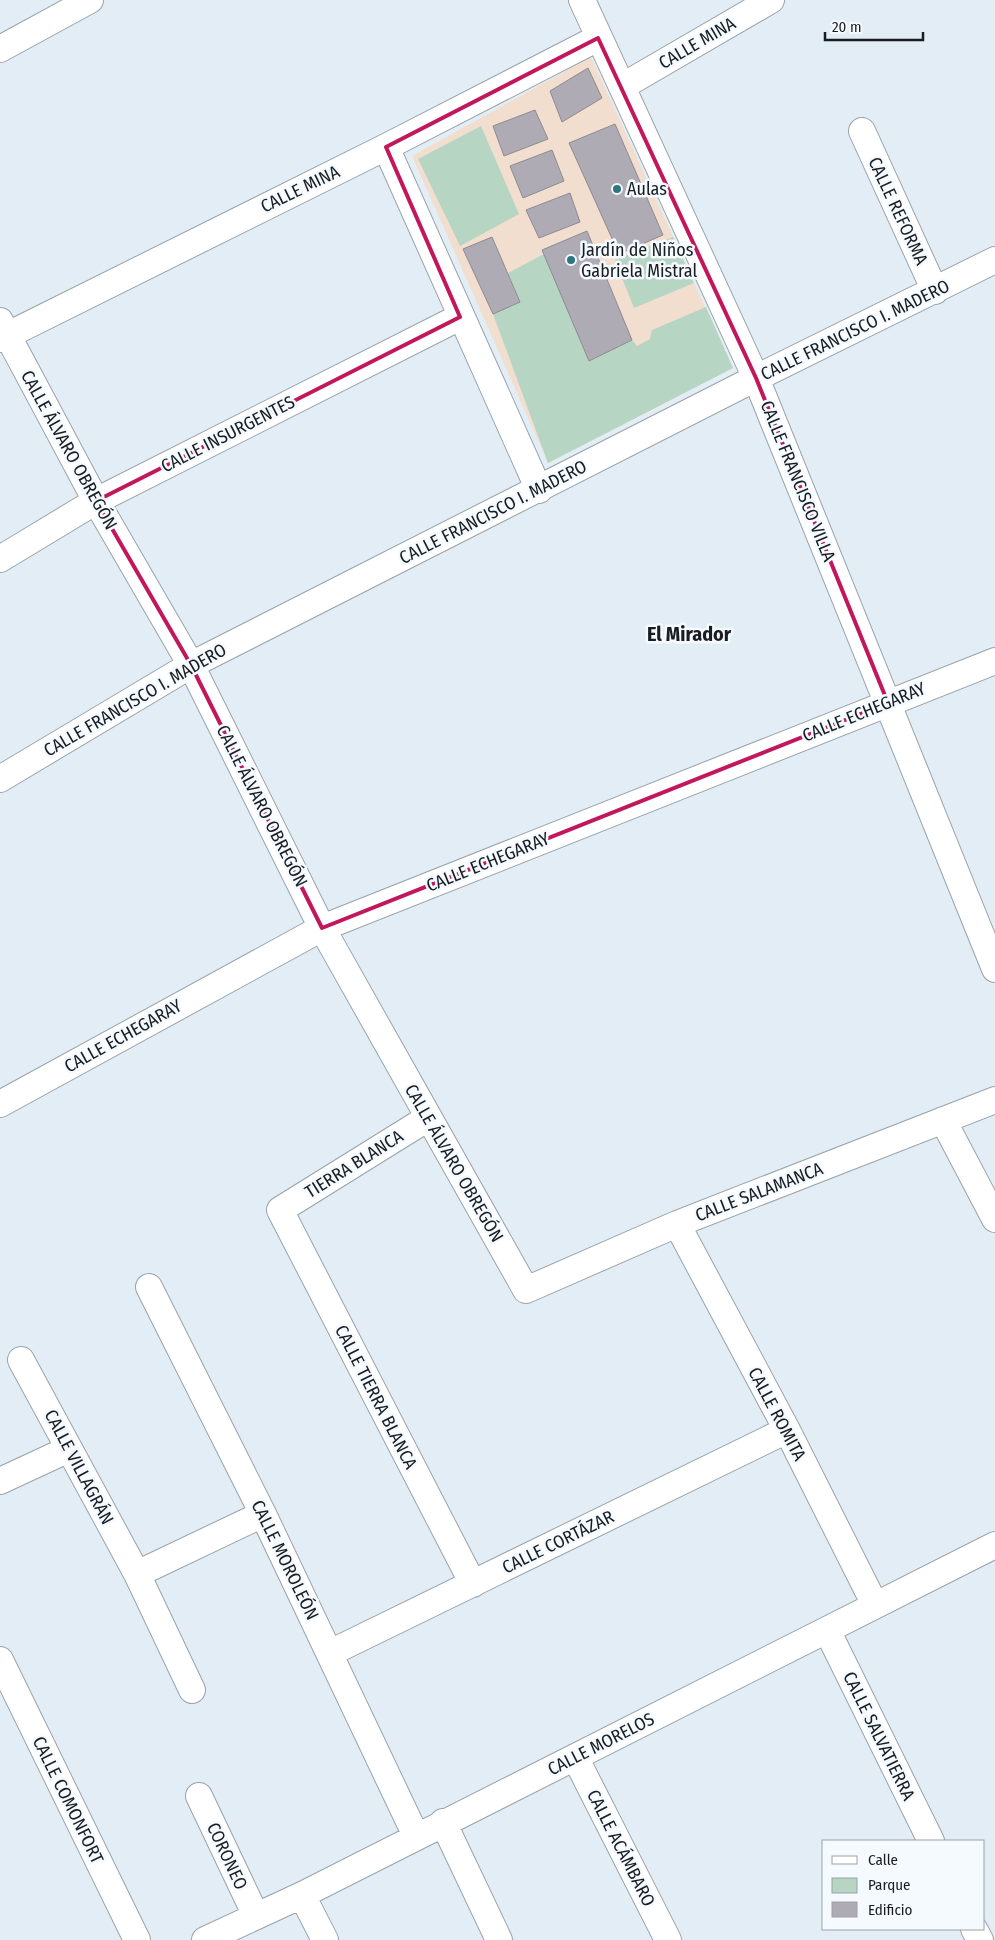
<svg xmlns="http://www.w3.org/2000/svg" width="995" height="1940" viewBox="0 0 995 1940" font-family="'Fira Sans Condensed',sans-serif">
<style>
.education{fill:#f1dece}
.green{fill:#b7d5c3}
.building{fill:#aeabb5;stroke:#8d8a94}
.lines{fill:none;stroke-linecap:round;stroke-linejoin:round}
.minor-casing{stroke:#99a3aa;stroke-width:28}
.minor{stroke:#fff;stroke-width:26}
.marked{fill:none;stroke:#c2185b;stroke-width:4;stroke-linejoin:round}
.poi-dot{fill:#2e7481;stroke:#f4faff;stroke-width:2}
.labels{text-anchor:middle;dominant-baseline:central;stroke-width:5;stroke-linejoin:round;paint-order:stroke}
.street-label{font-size:18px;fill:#191d20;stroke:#f4faff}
.poi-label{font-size:18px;fill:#191d20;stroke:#f4faff;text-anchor:start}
.quarter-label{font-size:20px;font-weight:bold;fill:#191d20;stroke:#f4faff}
</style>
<rect width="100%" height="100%" fill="#e3edf5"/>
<path class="education" d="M591,57L733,368L548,463L412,156Z"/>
<path class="green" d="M481,126L519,214L460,246L418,159Z
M673,237L694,283L634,308L615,260Z
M544,254L589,361L632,340L637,346L650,339L652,330L706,307L733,368L548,463L493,314L520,302L508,273Z"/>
<path class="building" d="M588,68L602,98L562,122L550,91Z
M535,110L548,139L504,156L493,126Z
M615,124L663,235L619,254L569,143Z
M552,150L564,181L523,198L510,166Z
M570,193L580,222L539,238L526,210Z
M587,231L632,340L589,361L542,250Z
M492,237L520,302L493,314L463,249Z"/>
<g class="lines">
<g class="minor-casing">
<path id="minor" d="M582,0L756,378L995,969
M0,49L90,0
M623,86L771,0
M862,131L935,291
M386,147L539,490
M0,321L96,501L191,665L322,928L526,1290L677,1224L995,1100
M0,339L386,147L598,38
M0,559L96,501L460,317
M0,779L191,665L756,378L995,260
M0,1104L322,928L995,661
M428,1118L280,1210L473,1584
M943,1120L995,1219
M677,1224L787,1430L875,1605
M149,1287L263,1514L416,1836
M21,1360L137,1574L192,1690
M0,1481L69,1449
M137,1574L263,1514
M827,1630L931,1841
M330,1653L787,1430
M0,1660L137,1940
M575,1757L668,1940
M199,1796L256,1916
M443,1822L499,1940
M302,1895L325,1940
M974,1929L980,1940
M205,1940L302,1895L995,1545"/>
</g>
<use href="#minor" class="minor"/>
</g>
<path class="marked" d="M598,38L756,378L888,703L322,928L191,665L96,501L460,317L386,147Z"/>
<g class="poi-dot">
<circle cx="617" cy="189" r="5"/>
<circle cx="571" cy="260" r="5"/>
</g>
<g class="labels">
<g class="street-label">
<text transform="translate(697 43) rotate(-30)">CALLE MINA</text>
<text transform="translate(300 189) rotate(-26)">CALLE MINA</text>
<text transform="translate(898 211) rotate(65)">CALLE REFORMA</text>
<text transform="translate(855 330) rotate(-26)">CALLE FRANCISCO I. MADERO</text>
<text transform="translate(228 434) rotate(-27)">CALLE INSURGENTES</text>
<text transform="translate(69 450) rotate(61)">CALLE ÁLVARO OBREGÓN</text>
<text transform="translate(798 481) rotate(68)">CALLE FRANCISCO VILLA</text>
<text transform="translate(493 512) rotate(-27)">CALLE FRANCISCO I. MADERO</text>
<text transform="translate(135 700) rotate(-30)">CALLE FRANCISCO I. MADERO</text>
<text transform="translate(864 712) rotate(-22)">CALLE ECHEGARAY</text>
<text transform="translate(262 806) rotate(63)">CALLE ÁLVARO OBREGÓN</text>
<text transform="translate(488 862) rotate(-22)">CALLE ECHEGARAY</text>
<text transform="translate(123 1036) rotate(-29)">CALLE ECHEGARAY</text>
<text transform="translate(454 1163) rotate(60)">CALLE ÁLVARO OBREGÓN</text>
<text transform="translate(354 1164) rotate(-32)">TIERRA BLANCA</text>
<text transform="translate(759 1192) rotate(-21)">CALLE SALAMANCA</text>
<text transform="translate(376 1397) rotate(63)">CALLE TIERRA BLANCA</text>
<text transform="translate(777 1414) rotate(62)">CALLE ROMITA</text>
<text transform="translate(79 1467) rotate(62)">CALLE VILLAGRÁN</text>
<text transform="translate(558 1542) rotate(-26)">CALLE CORTÁZAR</text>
<text transform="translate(285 1560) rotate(64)">CALLE MOROLEÓN</text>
<text transform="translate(879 1736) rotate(64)">CALLE SALVATIERRA</text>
<text transform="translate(601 1744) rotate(-27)">CALLE MORELOS</text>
<text transform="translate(68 1800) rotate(64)">CALLE COMONFORT</text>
<text transform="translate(621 1848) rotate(63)">CALLE ACÁMBARO</text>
<text transform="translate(227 1856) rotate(65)">CORONEO</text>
</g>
<g class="poi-label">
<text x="627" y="189">Aulas</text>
<text x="581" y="250">Jardín de Niños<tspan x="581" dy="21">Gabriela Mistral</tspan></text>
</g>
<g class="quarter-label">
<text x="689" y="634">El Mirador</text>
</g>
</g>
<rect x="822" y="1840" width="162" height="90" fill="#f4faff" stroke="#9ca2a6"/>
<rect x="832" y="1856" width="25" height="8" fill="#ffffff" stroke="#9ca2a6"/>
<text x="868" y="1865" font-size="15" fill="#191d20">Calle</text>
<rect x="832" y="1878" width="25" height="15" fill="#b7d5c3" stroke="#9ca2a6"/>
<text x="868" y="1890" font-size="15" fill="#191d20">Parque</text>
<rect x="832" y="1902" width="25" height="15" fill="#aeabb5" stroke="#9ca2a6"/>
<text x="868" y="1915" font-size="15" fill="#191d20">Edificio</text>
<path d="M825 32v8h98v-8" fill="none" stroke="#191d20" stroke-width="2.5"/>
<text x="832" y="32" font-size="15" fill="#191d20" stroke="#f4faff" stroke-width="4" paint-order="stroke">20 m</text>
</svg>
